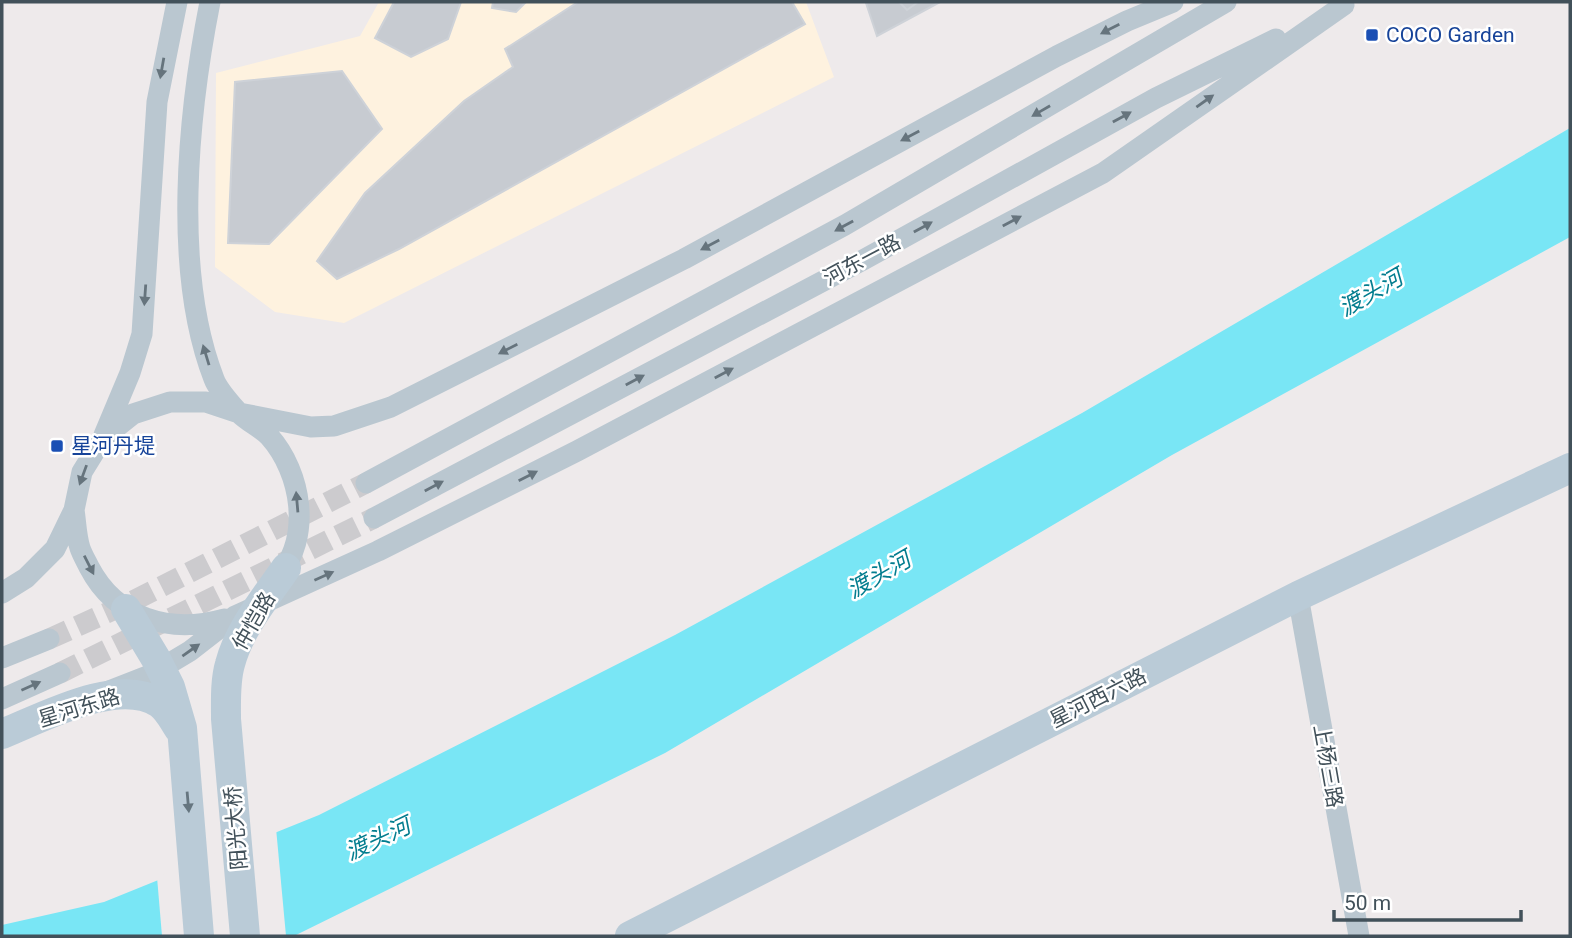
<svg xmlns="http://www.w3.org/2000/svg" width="1572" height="938" viewBox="0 0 1572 938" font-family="Roboto,'Noto Sans SC',sans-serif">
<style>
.commercial{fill:#fef2df}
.water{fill:#79e6f5}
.pier{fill:#eeeaeb}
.building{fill:#c7cbd1;stroke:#ced2d8;stroke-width:2}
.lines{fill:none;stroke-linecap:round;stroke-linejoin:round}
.street-tunnel{stroke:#cccbce;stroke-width:21;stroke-dasharray:21 10;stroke-linecap:butt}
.street{stroke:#bac7d0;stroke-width:21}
.secondary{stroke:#bacbd7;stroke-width:30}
.oneway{fill:#66747d}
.oneway2{fill:#667680}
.transit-dot{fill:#1a4fb4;stroke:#fff;stroke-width:2.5}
.labels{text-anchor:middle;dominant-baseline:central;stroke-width:5;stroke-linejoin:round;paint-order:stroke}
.transit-label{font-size:21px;fill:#164399;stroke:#fff;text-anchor:start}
.street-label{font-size:21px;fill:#42515a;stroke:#fff}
.water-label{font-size:23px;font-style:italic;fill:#037d8f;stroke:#fff}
</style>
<rect width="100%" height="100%" fill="#eeeaeb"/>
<path class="commercial" d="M379,2H806L834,77L344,323L275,312L215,267L216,73L360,36Z"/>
<path class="water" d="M1570,128V237L1172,455L665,753L294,936H2V925L104,902L319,815L675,635L1082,413Z"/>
<path class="pier" d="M276,828L286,936H162L157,877Z"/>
<path class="building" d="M394,2H461L448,39L411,57L375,38Z
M493,2H526L516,12L492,8Z
M578,2H792L805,24L399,249L337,279L317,261L365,193L464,101L513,67L505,49Z
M869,2H940L877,36L866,3Z
M899,2H918L907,10Z
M342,71L382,129L269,244L228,243L235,82Z"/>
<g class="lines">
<path class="street-tunnel" d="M49,639L133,601L366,483
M60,673L374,518"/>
<path class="street" d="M210,2C188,113 172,271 214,379C218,390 231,404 239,413C248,422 260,427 269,436C302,473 312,537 278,577
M104,435L130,373L142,334L157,102L177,2
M366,483L845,225L1226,2
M74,510C76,522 76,536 80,548C82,554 86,561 89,567C116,619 170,634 224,619
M374,518L863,260L1156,98L1276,39
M2,593L26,578L55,549L74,510L82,472L103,438L133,414L170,402H206L239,413L311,427L334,426L391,407L684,259L1057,56L1127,21L1173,2
M1298,596L1359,936
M2,658L49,639
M109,691L150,675L190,651L235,616L378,551L577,451L1103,173L1344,5
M2,699L60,673"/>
<path class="secondary" d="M126,609L156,659L170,687L182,728L199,936
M2,734C42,718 118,676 159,703C168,709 173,720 179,729
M245,936L226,719C226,701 225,681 230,664C239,629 266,597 286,568
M630,936L1298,596L1570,468"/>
</g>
<defs><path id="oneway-solid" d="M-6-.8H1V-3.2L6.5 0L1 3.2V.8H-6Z" transform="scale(1.75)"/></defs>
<g class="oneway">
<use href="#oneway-solid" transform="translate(1110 29) rotate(153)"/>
<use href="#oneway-solid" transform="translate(162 68) rotate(100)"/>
<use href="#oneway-solid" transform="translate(1205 101) rotate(-35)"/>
<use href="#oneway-solid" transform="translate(1041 111) rotate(150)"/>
<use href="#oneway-solid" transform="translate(1122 117) rotate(-29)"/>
<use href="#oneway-solid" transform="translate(910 136) rotate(152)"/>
<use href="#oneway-solid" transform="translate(1012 221) rotate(-28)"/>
<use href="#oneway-solid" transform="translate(844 226) rotate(151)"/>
<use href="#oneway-solid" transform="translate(923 227) rotate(-29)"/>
<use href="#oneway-solid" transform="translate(710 245) rotate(152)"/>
<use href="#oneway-solid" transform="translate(145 295) rotate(94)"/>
<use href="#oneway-solid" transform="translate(508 349) rotate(153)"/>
<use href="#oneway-solid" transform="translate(206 355) rotate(-107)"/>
<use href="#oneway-solid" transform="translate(724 373) rotate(-28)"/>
<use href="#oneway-solid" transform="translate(635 380) rotate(-28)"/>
<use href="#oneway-solid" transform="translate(83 475) rotate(110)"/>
<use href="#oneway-solid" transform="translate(528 476) rotate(-27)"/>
<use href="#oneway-solid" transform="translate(434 486) rotate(-28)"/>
<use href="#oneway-solid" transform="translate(297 502) rotate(-95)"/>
<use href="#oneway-solid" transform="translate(89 565) rotate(63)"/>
<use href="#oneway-solid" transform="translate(324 576) rotate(-24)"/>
<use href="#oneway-solid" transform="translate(191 650) rotate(-35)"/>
<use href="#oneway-solid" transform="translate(31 686) rotate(-24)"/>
</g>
<use class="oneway2" href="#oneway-solid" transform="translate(188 802) rotate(85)"/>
<g class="transit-dot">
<rect x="1365" y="28" width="14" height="14" rx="3.5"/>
<rect x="50" y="439" width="14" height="14" rx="3.5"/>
</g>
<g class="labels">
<g class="transit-label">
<text x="1386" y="35">COCO Garden</text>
<text x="71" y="446">星河丹堤</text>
</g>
<g class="street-label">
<text transform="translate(862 260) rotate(-28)">河东一路</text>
<text transform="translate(254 621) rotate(-60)">仲恺路</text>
<text transform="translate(1098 698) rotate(-27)">星河西六路</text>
<text transform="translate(79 708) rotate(-17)">星河东路</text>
<text transform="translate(1328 766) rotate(80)">上杨三路</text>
<text transform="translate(236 828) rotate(-95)">阳光大桥</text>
</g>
<g class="water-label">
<text transform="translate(1371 293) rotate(-30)">渡头河</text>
<text transform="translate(879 575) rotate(-30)">渡头河</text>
<text transform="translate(378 839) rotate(-25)">渡头河</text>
</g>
</g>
<rect width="1572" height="938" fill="none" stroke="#42515a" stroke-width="7"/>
<path d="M1334 910v10h187v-10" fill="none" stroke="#42515a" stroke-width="3.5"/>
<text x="1344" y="910" font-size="21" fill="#42515a" stroke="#ffffff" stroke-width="5" paint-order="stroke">50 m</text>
</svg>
